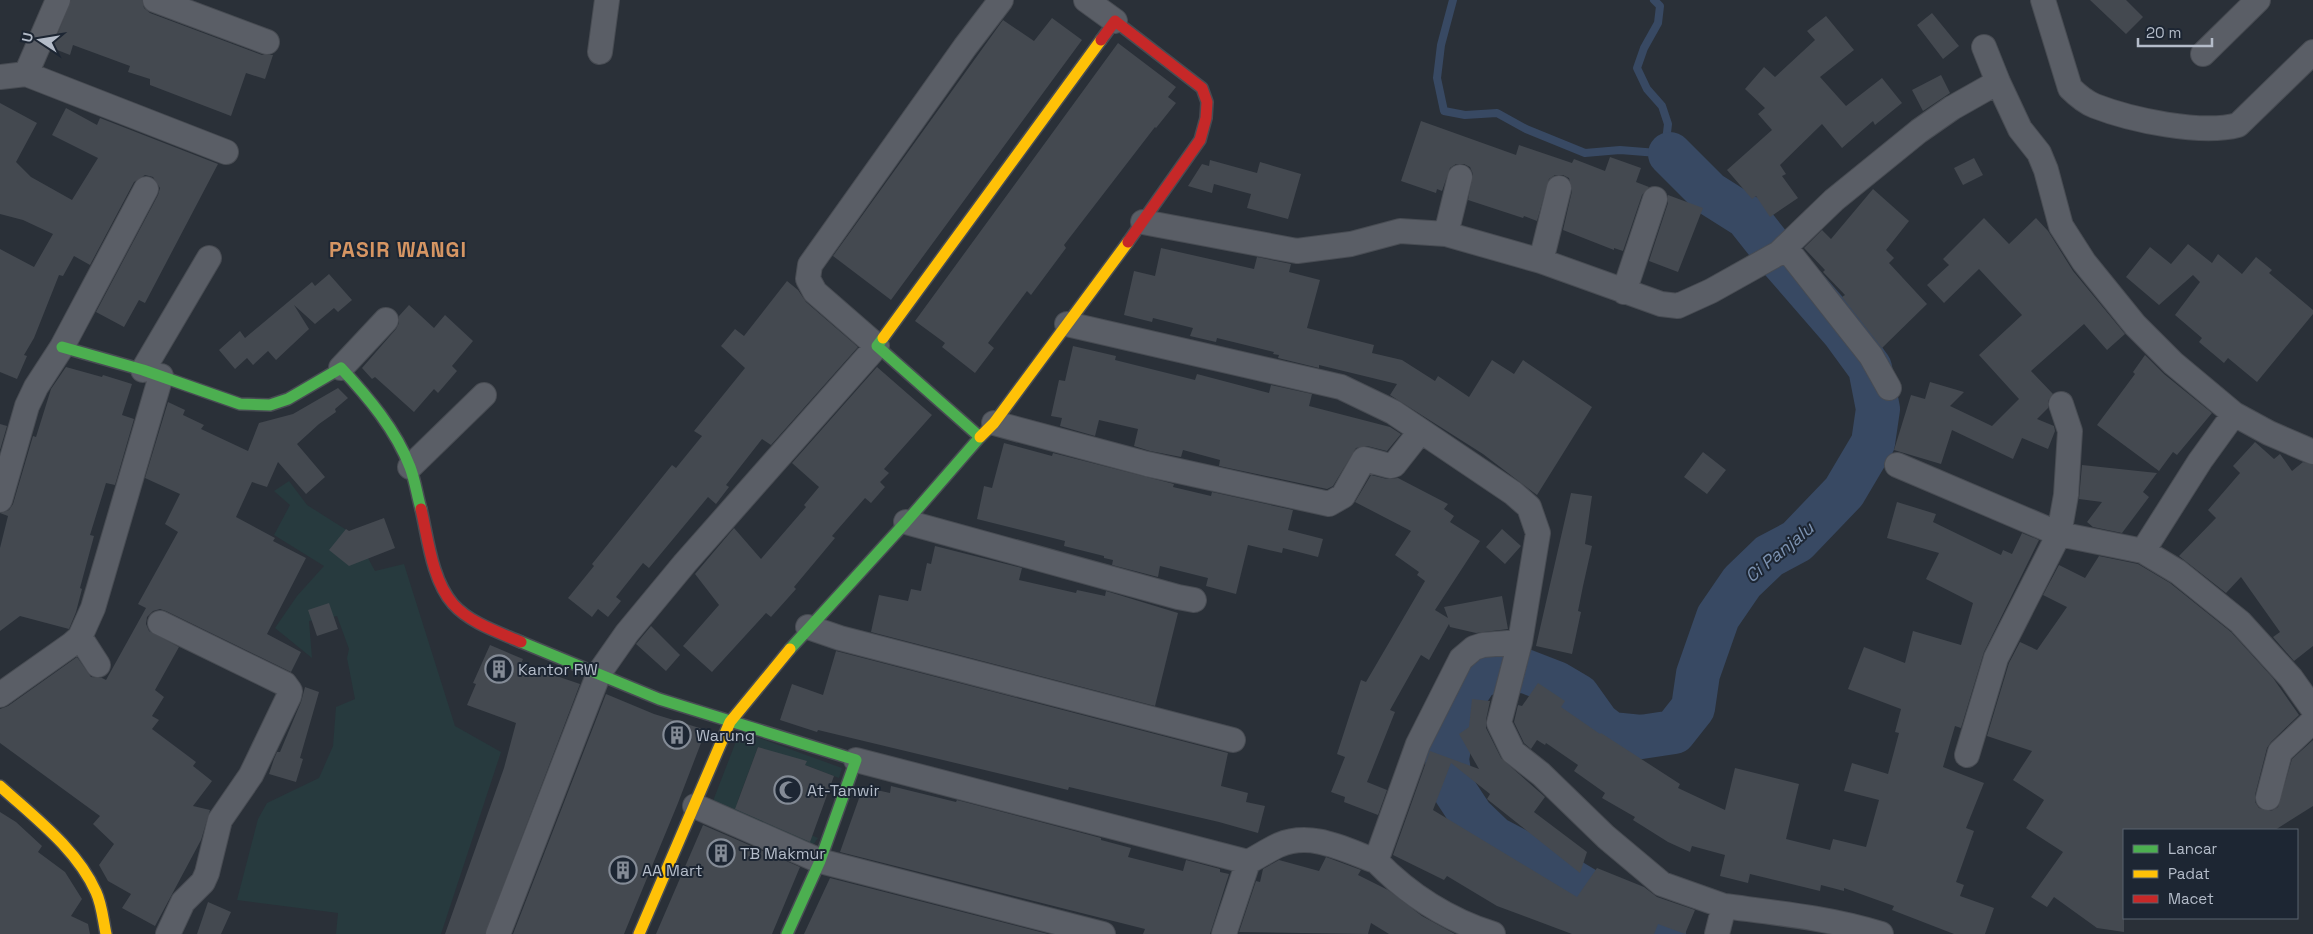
<svg xmlns="http://www.w3.org/2000/svg" width="2313" height="934" viewBox="0 0 2313 934" font-family="'Space Grotesk',sans-serif">
<style>
.green{fill:#273a3e}
.lines{fill:none;stroke-linecap:round;stroke-linejoin:round}
.stream{stroke:#384963;stroke-width:8}
.river{stroke:#384963;stroke-width:44}
.building{fill:#444950}
.street-casing{stroke:#484c53;stroke-width:26}
.fast-casing{stroke:#484c53;stroke-width:14}
.slow-casing{stroke:#484c53;stroke-width:14}
.jam-casing{stroke:#484c53;stroke-width:14}
.street{stroke:#5a5e66;stroke-width:24}
.fast{stroke:#4caf50;stroke-width:11}
.slow{stroke:#ffc107;stroke-width:11}
.jam{stroke:#c62828;stroke-width:11}
.labels{text-anchor:middle;dominant-baseline:central;stroke-width:4;stroke-linejoin:round;paint-order:stroke}
.poi-label{font-size:16px;fill:#b4bcc9;stroke:#1d2633;text-anchor:start}
.water-label{font-size:18px;font-style:italic;fill:#7c92b1;stroke:#1d2633}
.district-label{font-size:21px;font-weight:bold;letter-spacing:1px;fill:#d59563;stroke:#1d2633}
</style>
<rect width="100%" height="100%" fill="#2a3038"/>
<path class="green" d="M289,481L307,505L356,536L375,571L404,564L455,726L501,752L441,934H336L338,913L237,900L258,819L267,803L319,778L333,746L336,707L355,699L347,658L349,649L337,616L309,621L312,658L275,628L297,596L324,566L274,535L290,505L274,491Z
M740,731L842,768L839,778L758,747L737,803L818,838L813,845L713,801Z"/>
<g class="lines">
<path class="stream" d="M1453,0L1441,45L1437,78L1444,111L1465,115L1497,113L1526,129L1585,153L1620,150L1670,154L1666,141L1668,124L1662,106L1647,89L1637,68L1644,48L1658,23L1660,6L1654,0"/>
<path class="river" d="M1664,934L1648,927L1536,860L1494,838L1472,817L1451,785L1447,759L1453,725L1464,697L1478,676L1492,672L1525,671L1556,683L1578,696L1598,724L1611,734L1641,737L1674,732L1693,708L1698,674L1718,617L1742,582L1769,556L1797,541L1844,492L1873,443L1878,409L1870,368L1843,331L1777,255L1747,217L1709,193L1670,154"/>
</g>
<path class="building" d="M71,0H142L144,8L150,13L262,55H273L265,79L246,73L231,116L150,85V79L128,72L130,66L73,45L70,55L52,48Z
M2090,0H2126L2143,17L2126,34Z
M1932,13L1959,46L1943,59L1917,25Z
M1826,16L1854,50L1820,77L1846,106L1882,78L1902,103L1875,125L1873,121L1842,148L1822,124L1780,165L1786,174L1782,176L1798,198L1770,217L1756,196L1752,199L1727,170L1772,130L1758,114L1765,108L1745,89L1764,67L1775,77L1815,40L1807,31Z
M1052,18L1082,40L891,300L833,256L1003,20L1034,41Z
M1118,43L1176,87L1168,97L1176,103L1156,128L1155,127L1064,245L1066,248L1031,295L1027,291L988,343L994,348L975,373L942,347L945,343L915,321Z
M1941,75L1950,93L1923,111L1912,90Z
M0,103L37,123L16,162L31,177L72,200L98,158L52,135L66,108L97,125L100,118L218,164L145,303L139,300L124,327L96,312L158,195L160,188L153,177L145,175L134,182L90,265L74,256L63,276L59,275L34,338L24,355L27,356L17,379L0,372V249L34,267L53,234L23,220L0,214Z
M1421,121L1516,155L1519,145L1572,163L1574,159L1605,171L1610,157L1641,168L1636,182L1649,187L1642,195L1623,251L1614,248V250L1563,230L1572,191L1569,178L1563,175H1555L1549,179L1537,221L1524,216L1523,218L1468,200L1473,174L1470,167L1464,164H1456L1450,168L1442,191L1437,189L1436,193L1401,181Z
M1974,158L1983,175L1963,185L1954,168Z
M1210,160L1257,173L1260,162L1301,174L1288,219L1247,208L1251,194L1214,184L1212,193L1188,186L1202,164L1209,166Z
M1873,189L1909,221L1886,250L1894,258L1889,263L1927,304L1882,348L1842,297L1845,295L1823,272L1825,270L1804,248L1822,230L1831,239Z
M1668,195L1703,208L1678,272L1649,261L1668,203Z
M1984,218L2009,244L2036,218L2048,231L2073,271L2125,334L2107,350L2084,324L2031,371L2053,394L2048,401V408L2037,419L2054,426L2055,431L2048,449L2022,438L2013,459L1952,430L1941,464L1894,450L1911,395L1925,399L1930,382L1964,392L1950,406L1992,426L2019,399L1979,355L2022,315L1979,269L1944,303L1927,285L1949,265L1943,259Z
M2188,244L2212,263L2218,254L2242,274L2256,257L2272,270L2269,273L2313,310V314L2257,382L2228,358L2224,363L2199,342L2202,338L2175,315L2200,282L2193,275L2159,305L2126,277L2150,247L2171,264Z
M1161,248L1254,269L1257,257L1291,264L1289,272L1320,280L1307,328L1374,345L1372,353L1402,360L1435,381L1438,376L1469,397L1492,360L1514,374L1523,360L1592,407L1537,495L1483,454L1390,395L1397,384L1319,365V368L1278,358L1279,355L1273,354L1274,352L1217,338L1216,342L1190,336L1193,328L1153,318L1152,322L1124,315L1134,271L1155,276Z
M329,274L352,300L338,312L334,308L315,324L294,305L309,329L276,360L268,351L253,365L247,358L235,369L219,350L240,331L245,338L312,282L315,286Z
M787,281L798,290L806,302L858,347L771,445L762,439L726,485L729,487L716,504L708,497L649,568L643,563L616,597L621,601L608,617L598,609L592,617L568,598L594,566L592,564L672,465L676,468L702,436L694,431L745,368L721,346L735,329L744,336Z
M409,305L434,328L445,315L473,341L452,366L457,371L438,393L434,389L414,412L375,377L372,379L362,368L396,329L399,323V316Z
M1073,346L1116,356L1115,360L1195,380L1197,374L1269,393L1271,385L1312,394L1309,406L1390,427L1401,434L1387,451L1367,446L1356,448L1333,486L1327,489L1219,466L1220,460L1183,450L1181,457L1150,451L1134,446L1138,429L1099,420L1095,436L1060,426L1062,418L1051,416L1059,380L1065,381Z
M2145,355L2164,374L2212,413L2177,455L2173,452L2159,471L2097,425L2135,374L2133,372Z
M66,367L102,377L103,375L132,384L122,415L134,419L115,485L106,483L90,535L94,536L80,588L82,589L76,612L69,629L20,616L0,631V548L8,516L0,513L9,510L13,504L33,436L36,437L51,389Z
M877,367L932,415L884,469L889,473L880,482L885,487L871,503L865,498L832,536L835,538L794,587L796,589L771,617L766,613L712,672L683,646L719,605L695,574L734,528L761,559L806,507L804,505L819,487L792,463Z
M338,388L348,398L335,409L336,412L319,424L297,444L325,477L306,494L278,462L267,487L252,482L236,517L275,538L273,541L306,558L267,634L301,652L291,672L166,611L160,609L153,611L147,617L146,624L149,631L179,647L155,690L164,697L152,716L159,720L152,729L196,762L193,766L212,781L193,806L210,810L201,840L155,926L122,908L131,894L108,881L99,865L114,844L93,824L100,816L0,743V709L8,706L77,657L91,677L102,678L106,680L146,608L138,604L178,532L165,524L180,494L145,478L168,402L185,410L183,415L204,425L201,429L248,451L259,423L293,414Z
M0,424L7,426L0,450Z
M2255,442L2274,459L2280,454L2292,471L2303,462L2313,465V646L2294,661L2273,637L2280,632L2241,577L2226,593L2179,556L2216,518L2208,510L2240,473L2233,466Z
M1004,443L1052,456L1053,453L1174,484L1173,487L1211,496L1212,492L1293,510L1288,530L1323,539L1318,557L1283,548L1282,553L1248,545L1236,594L1206,586L1208,578L1160,566L1158,577L1112,565L1113,560L1104,558V556L1064,546L1065,541L977,519L984,486L992,488Z
M1703,452L1726,470L1707,494L1684,477Z
M2082,465L2157,473L2143,492L2149,497L2122,533L2093,527L2087,522L2102,502L2079,499Z
M1371,475L1387,479L1398,478L1448,504L1444,509L1454,516L1450,522L1480,541L1435,610L1448,618L1444,607L1502,596L1508,629L1476,633L1450,627L1449,624L1429,660L1421,655L1390,710L1395,712L1367,782L1387,790L1378,815L1344,802L1345,797L1331,792L1345,757L1337,754L1361,680L1366,682L1425,581L1417,575L1419,572L1395,555L1411,531L1355,502Z
M1571,493L1592,496L1585,544L1592,546L1583,586L1578,611L1581,612L1572,654L1536,646Z
M1897,502L1936,514L1933,522L2001,555L2003,550L2012,554L2022,533L2039,540L1984,652L1961,728L1955,726L1943,767L1984,783L1966,828L1974,831L1956,882L1964,885L1960,896L1994,908L1985,934H1954L1892,910L1894,906L1844,888V891L1821,885L1820,891L1750,874L1748,883L1720,876L1725,855L1692,846L1690,852L1668,842L1633,820L1635,817L1602,798L1605,793L1574,771L1578,765L1546,743L1545,745L1537,740L1531,749L1524,743L1514,722L1518,705L1522,706L1538,683L1565,701L1561,707L1600,734L1601,733L1680,784L1678,788L1725,810L1735,768L1799,784L1786,839L1830,850L1833,839L1866,847L1879,800L1844,791L1852,763L1888,774L1899,733L1895,732L1901,709L1848,689L1864,647L1905,663L1913,631L1961,645L1973,603L1926,579L1939,553L1887,538Z
M384,518L395,548L349,566L329,550L346,529L349,531Z
M1502,529L1521,546L1505,564L1486,547Z
M935,546L1022,568L1019,580L1076,593L1077,590L1105,596L1106,591L1178,613L1155,706L871,632L879,595L908,601L911,589L921,591L927,563L931,564Z
M2099,556L2138,564L2170,583L2231,632L2273,678L2299,715L2271,742L2267,748L2255,795V802L2259,808L2271,811L2278,807L2292,759L2313,740V806L2275,830H2124V932L2097,928L2054,897L2047,907L2031,897L2063,852L2026,828L2044,800L2013,780L2032,751L1987,736L2009,663L2020,642L2037,650L2067,607L2043,595L2059,565L2085,578Z
M329,603L338,629L317,636L308,610Z
M651,626L680,655L666,671L636,644Z
M490,645L523,659L521,664L580,684L485,934H445L504,768L516,723L467,705L476,684L473,683Z
M836,651L1228,753L1221,786L1248,793L1246,802L1265,806L1258,833L1219,822L1069,787L1068,790L818,730L817,732L780,720L792,684L823,695Z
M305,687L319,692L300,758L303,759L296,782L269,774L274,759L277,752H280L301,702Z
M606,694L654,714L706,730L678,803L624,934H513Z
M1472,699L1490,701L1486,720V728L1501,758L1545,797L1534,812L1587,852L1580,873L1487,799L1490,794L1451,763L1433,810L1577,897L1597,868L1644,887L1657,897L1695,910L1685,934L1658,924L1654,934H1572L1497,906L1447,876L1444,880L1393,855L1430,751L1479,769L1459,734L1469,727Z
M758,747L807,761L805,765L834,776L810,842L735,809Z
M891,786L956,802L957,800L1101,838V840L1131,848L1128,857L1183,871L1186,860L1220,869V872L1229,874L1210,934H1143L1145,929L840,852L863,787L890,793Z
M0,812L16,822L42,846L38,852L65,872L82,899L71,916L88,924L90,934H0Z
M703,825L800,867L772,934H656Z
M1326,857L1361,870L1358,875L1388,890L1422,916L1455,934H1389L1371,923L1368,934L1239,932L1256,881L1260,882L1263,869L1279,860L1319,871Z
M830,878L1048,934H804Z
M208,902L231,912L221,934H197Z"/>
<g class="lines">
<g class="street-casing">
<path id="street" d="M155,0L267,42
M1086,0L1115,21
M2043,0L2070,88C2078,96 2085,102 2095,106C2131,120 2201,135 2238,125L2313,52
M1984,47L1998,82L2020,129L2039,153L2046,170L2061,226L2084,262L2135,325L2173,363L2234,414L2200,461L2143,551
M600,52L607,0
M2203,54L2258,0
M26,74L58,0
M0,77L26,74L226,152
M1143,222L1297,251L1351,244L1400,231L1446,234L1541,261L1661,304L1678,306L1711,291L1779,253L1834,200L1919,131L1952,108L1998,82
M1446,234L1460,177
M1785,247L1871,356L1889,388
M1541,261L1559,188
M1624,292L1655,199
M1067,324L1341,387L1393,412L1513,493L1529,507L1538,533L1520,642L1499,723L1513,752L1541,774L1606,837L1662,884L1724,906L1717,934
M341,368L386,320
M143,370L209,258
M2234,414L2269,433L2313,452
M994,423L1147,464L1329,504L1343,496L1364,459L1390,466L1394,465L1420,432
M1897,465L2059,534L2143,551L2178,572L2240,622L2291,678L2313,709
M410,467L484,395
M0,500L27,406L36,387L62,347L146,189
M906,522L1178,597L1194,600
M160,623L285,684L290,691L289,696L251,775L220,820L207,873L203,882L183,902L168,934
M808,627L840,638L1233,740
M80,637L98,665
M0,695L72,644L80,637L93,608L161,376
M1967,755L1996,658L2059,534L2066,495L2070,431L2061,404
M856,760L1248,862L1224,934
M2268,798L2280,752L2313,721
M695,806L820,861L1103,934
M1248,862C1258,857 1268,850 1279,845C1312,831 1345,850 1376,861
M1724,906C1777,913 1830,918 1881,934
M498,934L599,673L627,633L685,563L877,346L815,292L808,279L810,265L965,47L1001,0
M1493,934C1449,920 1408,894 1376,861L1418,744L1461,659L1474,648L1483,645L1520,642"/>
</g>
<g class="fast-casing">
<path id="fast" d="M62,347L143,370L240,404L270,405L288,399L341,368C368,397 396,430 410,467C415,480 417,495 421,509
M521,642L659,699L856,760L820,861L787,934
M790,649L906,522L980,437L877,346L883,338"/>
</g>
<g class="slow-casing">
<path id="slow" d="M883,338L1101,40
M980,437L994,423L1128,242
M0,786C34,817 77,849 96,892C102,905 103,920 106,934
M639,934L730,722L790,649"/>
</g>
<g class="jam-casing">
<path id="jam" d="M1101,40L1115,21L1202,88L1207,102L1206,118L1200,140L1128,242
M421,509C428,539 432,580 453,604C470,623 498,632 521,642"/>
</g>
<use href="#street" class="street"/>
<use href="#fast" class="fast"/>
<use href="#slow" class="slow"/>
<use href="#jam" class="jam"/>
</g>
<defs>
<g id="building-ring" transform="scale(1.4375)"><circle r="9.5" fill="#1d2633" stroke="#848b96" stroke-width="1.5"/><path d="M-4-6H4V6H1V3H-1V6H-4ZM-2.5-4.3h1.7v1.8h-1.7ZM.8-4.3h1.7v1.8H.8ZM-2.5-1h1.7V.8h-1.7ZM.8-1h1.7V.8H.8Z" fill="#848b96"/></g>
<g id="mosque-ring" transform="scale(1.4375)"><circle r="9.5" fill="#1d2633" stroke="#848b96" stroke-width="1.5"/><path d="M3.5-4.9A6 6 0 1 0 3.5 4.9A5 5 0 1 1 3.5-4.9Z" fill="#848b96"/></g>
</defs>
<g fill-rule="evenodd">
<use href="#building-ring" x="499" y="669"/>
<use href="#building-ring" x="677" y="735"/>
<use href="#mosque-ring" x="788" y="790"/>
<use href="#building-ring" x="721" y="853"/>
<use href="#building-ring" x="623" y="870"/>
</g>
<g class="labels">
<g class="poi-label">
<text x="518" y="669">Kantor RW</text>
<text x="696" y="735">Warung</text>
<text x="807" y="790">At-Tanwir</text>
<text x="740" y="853">TB Makmur</text>
<text x="642" y="870">AA Mart</text>
</g>
<g class="water-label">
<text transform="translate(1779 552) rotate(-40)">Ci Panjalu</text>
</g>
<g class="district-label">
<text x="398" y="249">PASIR WANGI</text>
</g>
</g>
<rect x="2123" y="829" width="175" height="90" fill="#1d2633" stroke="#59626f"/>
<rect x="2133" y="845" width="25" height="8" fill="#4caf50" stroke="#59626f"/>
<text x="2168" y="854" font-size="15" fill="#b4bcc9">Lancar</text>
<rect x="2133" y="870" width="25" height="8" fill="#ffc107" stroke="#59626f"/>
<text x="2168" y="879" font-size="15" fill="#b4bcc9">Padat</text>
<rect x="2133" y="895" width="25" height="8" fill="#c62828" stroke="#59626f"/>
<text x="2168" y="904" font-size="15" fill="#b4bcc9">Macet</text>
<g transform="translate(40 40) rotate(282)" stroke="#1d2633" stroke-width="4" paint-order="stroke">
<path d="M0-4L9 19L0 12L-9 19Z" fill="#b4bcc9"/>
<text y="-8" font-size="14" font-weight="bold" text-anchor="middle" fill="#b4bcc9">U</text>
</g>
<path d="M2138 38v8h74v-8" fill="none" stroke="#b4bcc9" stroke-width="2.5"/>
<text x="2146" y="38" font-size="15" fill="#b4bcc9" stroke="#1d2633" stroke-width="4" paint-order="stroke">20 m</text>
</svg>
